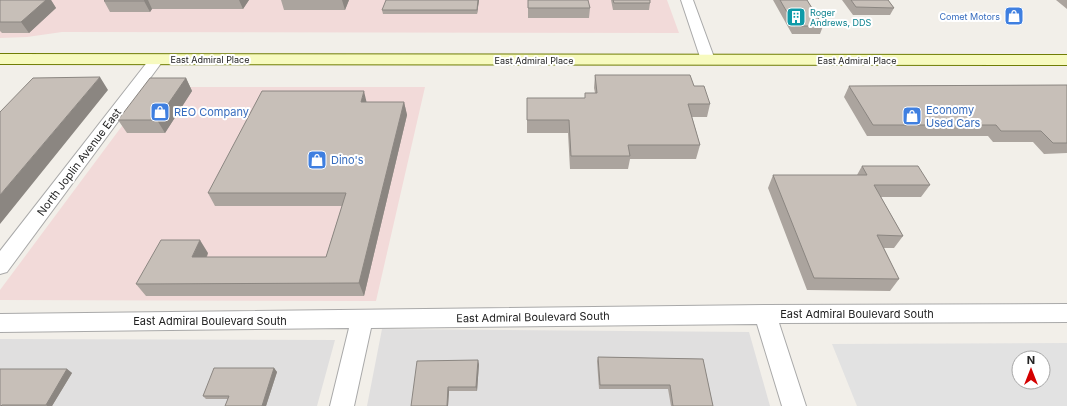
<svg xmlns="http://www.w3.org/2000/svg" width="1067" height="406" viewBox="0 0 1067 406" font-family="Inter,sans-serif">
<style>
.residential{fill:#e0dfdf}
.commercial{fill:#f2dad9}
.parking{fill:#e2e2e2;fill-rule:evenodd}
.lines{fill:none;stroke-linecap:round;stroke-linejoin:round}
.minor-casing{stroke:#a9a9a9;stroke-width:2}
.secondary-casing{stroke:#707d05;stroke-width:2}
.minor{fill:#fff;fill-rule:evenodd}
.secondary{fill:#f7fabf;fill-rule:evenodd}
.wall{fill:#aba49e}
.shaded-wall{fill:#8b8681}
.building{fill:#c7bfb8;stroke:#8b8681}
.labels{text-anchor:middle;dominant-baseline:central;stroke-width:4;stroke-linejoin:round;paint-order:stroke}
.far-culture-label{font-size:9px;fill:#0d838f;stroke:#fff;text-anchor:start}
.far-shop-label{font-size:9px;fill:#366cbe;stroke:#fff;text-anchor:end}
.far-street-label{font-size:9px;fill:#222;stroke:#fff}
.shop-label{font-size:11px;fill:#366cbe;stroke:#fff;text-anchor:start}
.street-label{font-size:11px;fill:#222;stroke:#fff}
</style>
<rect width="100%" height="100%" fill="#f2efe9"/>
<path class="residential" d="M382,329L749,332L770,406H367Z
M0,339L335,340L317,406H0Z"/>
<path class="commercial" d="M0,0H667L679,33L62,32L27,37L0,38Z
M151,87H425L376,301L0,300V290Z"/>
<path class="parking" d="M1067,343V406H857L832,344ZM1019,358H1043V382H1019Z"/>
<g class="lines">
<g class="minor-casing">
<path id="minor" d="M681,0H693L715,60L713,63H703L701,60Z
M157,55L162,56L164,59L162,62L7,272L0,274V251L152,56Z
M1067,304V322L779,323L806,406H782L757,324L371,328L354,406H330L349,328L0,332V314L765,305Z"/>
</g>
<g class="secondary-casing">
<path id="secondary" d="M0,54L1067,55V65L0,64Z"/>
</g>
<use href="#minor" class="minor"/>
<use href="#secondary" class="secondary"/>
</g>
<path class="wall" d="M0,0H51L56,8L29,33H2L0,31Z
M105,0H249L243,9H152L150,12H110L104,1Z
M281,0H349L345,10H284Z
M479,0L477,14H383L382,10Z
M528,0L590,8L589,18H528Z
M611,0H650V3L649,10H613Z
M773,0H807L823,26L820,34H792Z
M842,0H888L894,8L890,15H853Z
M1056,0H1067V9Z
M595,75L694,86L710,104L707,117H692L700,145L696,159H630L628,169H570L568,133H527V98H585V93H595L594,88Z
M186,78L192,91L165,133H127L118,120Z
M1067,85V153L1044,154L1033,142H993L988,136H867L844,97L849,86Z
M367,102H404L407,115L364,296H146L136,284L208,253L207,257H326L342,206H215L208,193Z
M862,166L930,185L921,197H881L903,236L894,248H884L899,279L890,291L807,290L768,188L773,175H857Z
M598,357L703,359L713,406H671L668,389H599L597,361Z
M479,364L477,391H449L448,406H411Z
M274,368L277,372L266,406H225L228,399H206L203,396Z
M67,369L72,373L52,406H0Z"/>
<path class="shaded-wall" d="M46,0H51L56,8L29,33L21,22Z
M145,0H148L152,9L150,12L144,1Z
M239,0H249L243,9Z
M342,0H349L345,10Z
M478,0H479L477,14V10Z
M100,77L108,90L0,224V195Z
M186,78L192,91L165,133L157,120Z
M364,91L367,104L361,102Z
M404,102L407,115L364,296L359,283Z
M200,240L208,253L201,269L192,257Z
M478,360L479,364L477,391L476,387Z
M274,368L277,372L266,406H262Z
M67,369L72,373L52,406H47L46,405Z
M448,387L449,391L448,406H447Z"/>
<path class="building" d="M0,0H46L21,22H0Z
M105,0H145L144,1H104Z
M386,0H478L477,10H382Z
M528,0H588L590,8H528Z
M613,0H650V3H614Z
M780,0H807L823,26H795Z
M851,0H888L894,8L856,7Z
M595,75H690L694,86H704L710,104H688L700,145H628L630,156H571L569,120H527V98H585V93H597Z
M100,77L0,195V112L33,78Z
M150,78H186L157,120H118Z
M1067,85V143H1053L1041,131H1001L996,125H873L849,86Z
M262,91H364L361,102H404L359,283L136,284L161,240H200L192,257H326L346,193H208Z
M862,166H918L930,185H874L903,236L877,235L899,279L814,278L773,175H867Z
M598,357L703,359L713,406H673L670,385H600Z
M478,360L476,387H448L447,406H411L417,361Z
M214,368H274L262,406H225L229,396H203Z
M0,369H67L46,405H2L1,406H0Z"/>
<defs>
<g id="shop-square" transform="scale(1)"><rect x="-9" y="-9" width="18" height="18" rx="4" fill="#3f7fe0" stroke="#fff"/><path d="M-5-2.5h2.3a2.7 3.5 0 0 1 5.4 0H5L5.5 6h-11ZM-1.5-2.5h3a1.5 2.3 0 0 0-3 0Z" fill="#fff"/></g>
<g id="building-square" transform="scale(1)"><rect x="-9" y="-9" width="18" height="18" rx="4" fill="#0f9aa8" stroke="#fff"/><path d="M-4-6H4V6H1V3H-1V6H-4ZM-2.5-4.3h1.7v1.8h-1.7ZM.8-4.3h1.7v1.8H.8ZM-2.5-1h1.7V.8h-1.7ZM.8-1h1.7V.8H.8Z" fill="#fff"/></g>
</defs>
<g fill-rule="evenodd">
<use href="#shop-square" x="1014" y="16"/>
<use href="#building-square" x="796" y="17"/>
<use href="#shop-square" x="160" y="112"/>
<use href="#shop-square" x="912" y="116"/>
<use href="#shop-square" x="317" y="160"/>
</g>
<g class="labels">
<g class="far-culture-label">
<text x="810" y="12">Roger<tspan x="810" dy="10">Andrews, DDS</tspan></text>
</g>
<g class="far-shop-label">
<text x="1000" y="16">Comet Motors</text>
</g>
<g class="far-street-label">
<text x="210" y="59">East Admiral Place</text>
<text x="534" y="60">East Admiral Place</text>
<text x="857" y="60">East Admiral Place</text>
</g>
<g class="shop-label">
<text x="926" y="110">Economy<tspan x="926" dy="13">Used Cars</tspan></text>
<text x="174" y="112">REO Company</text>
<text x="331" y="160">Dino's</text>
</g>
<g class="street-label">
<text transform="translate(79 162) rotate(-53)">North Joplin Avenue East</text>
<text x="857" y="314">East Admiral Boulevard South</text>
<text transform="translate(533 317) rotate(-1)">East Admiral Boulevard South</text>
<text x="210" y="321">East Admiral Boulevard South</text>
</g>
</g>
<g transform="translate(1031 370)"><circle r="19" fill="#ffffff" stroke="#a7a7a7"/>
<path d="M0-3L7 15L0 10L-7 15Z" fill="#d40000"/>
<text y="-6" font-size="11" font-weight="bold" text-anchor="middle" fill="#222222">N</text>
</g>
</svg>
